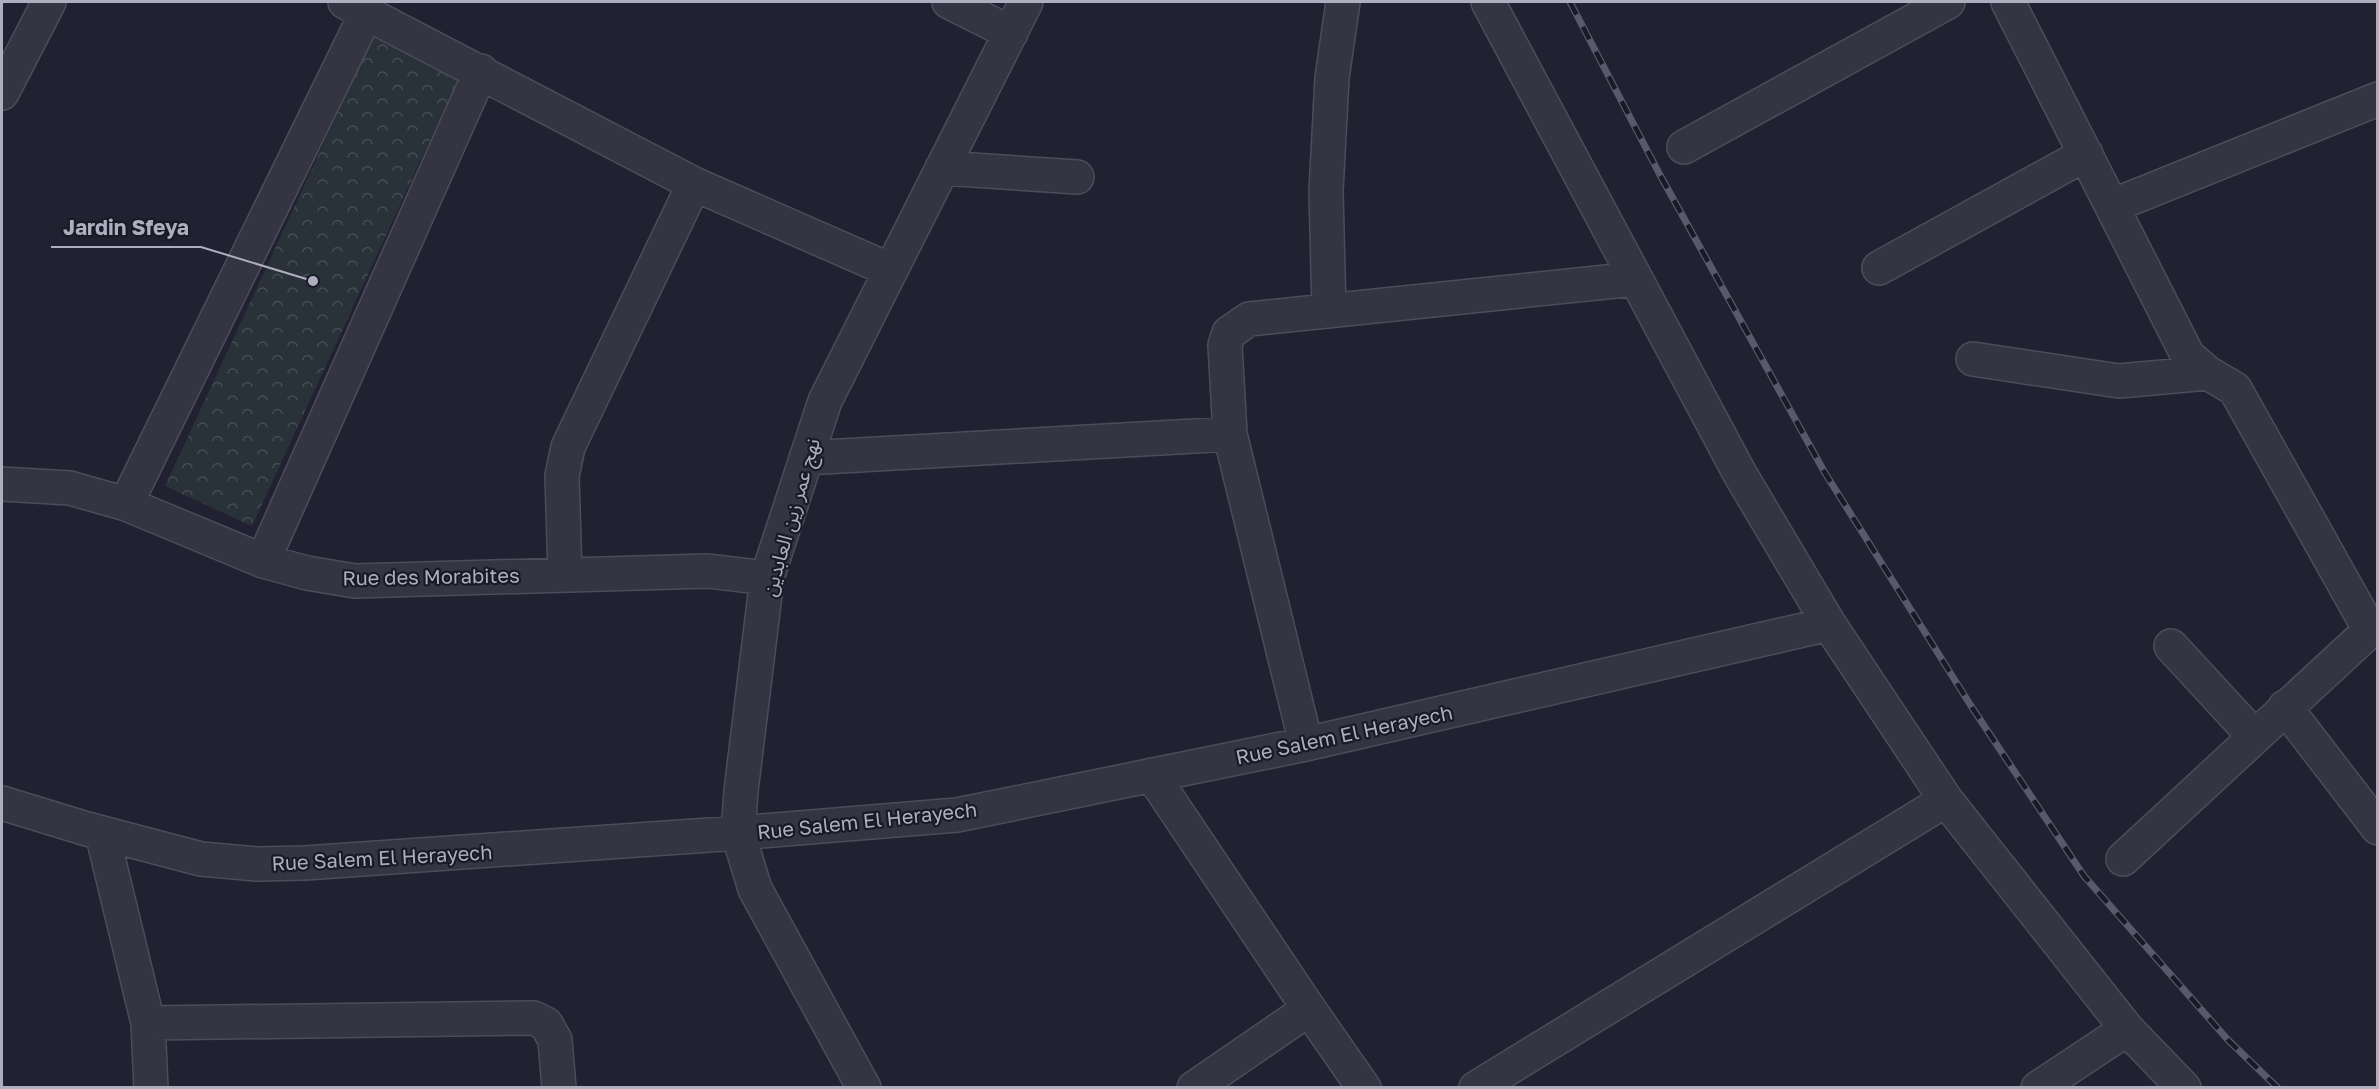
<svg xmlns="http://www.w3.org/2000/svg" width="2379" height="1089" viewBox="0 0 2379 1089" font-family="'Golos Text','Noto Sans Arabic',sans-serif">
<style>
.park{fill:url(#park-crowns)}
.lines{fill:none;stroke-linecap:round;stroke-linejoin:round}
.minor-casing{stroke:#4c4c5b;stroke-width:36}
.minor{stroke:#343443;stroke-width:33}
.rail-casing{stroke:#59586c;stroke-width:7}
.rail{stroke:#1a1a27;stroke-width:4.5;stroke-dasharray:14;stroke-linecap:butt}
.labels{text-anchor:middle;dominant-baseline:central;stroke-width:4.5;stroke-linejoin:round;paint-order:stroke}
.street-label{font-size:20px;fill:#afaec0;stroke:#1a1a27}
.leader{fill:none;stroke:#afaec0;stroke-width:2}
.callout-dot{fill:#afaec0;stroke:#1a1a27;stroke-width:2}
.callout-label{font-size:21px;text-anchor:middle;font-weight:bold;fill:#afaec0;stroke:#1a1a27;stroke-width:4.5;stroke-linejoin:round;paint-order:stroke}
</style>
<defs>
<pattern id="park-crowns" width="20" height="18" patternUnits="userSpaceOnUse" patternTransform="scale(1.5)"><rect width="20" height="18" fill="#293239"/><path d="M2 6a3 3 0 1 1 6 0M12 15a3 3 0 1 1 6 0" fill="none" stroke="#464d54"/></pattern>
</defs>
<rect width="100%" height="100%" fill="#212132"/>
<path class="park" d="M374,35L460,75L252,526L165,486Z"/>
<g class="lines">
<g class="minor-casing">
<path id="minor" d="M345,2L694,184L890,270
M949,2L1011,33
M1488,2L1740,474L1829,624L1946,800L2127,1029L2184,1088
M2008,2L2188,356L2208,373L2235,389L2370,630
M2,93L49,2
M1684,147L1948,2
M942,168L1077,177
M2112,206L2378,99
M1879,268L2086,154
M1329,311L1326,191L1332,78L1343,2
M1973,359L2119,381L2208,373
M1230,434L1225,345L1229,333L1249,319L1635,279
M806,458L1230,434L1306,744
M2,484L70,488L126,504L263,561L307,573L355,581L708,571L767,578
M126,504L367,12
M263,561L481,71
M565,574L562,476L568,447L694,184
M2171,646L2254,736
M2285,707L2378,828
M1152,775L1309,1009L1364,1088
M2,803L87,829L201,859L257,864L305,863L738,833L957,815L1306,744L1829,624
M102,833L148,1023L151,1088
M2123,859L2378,623
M148,1023L534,1018L546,1024L555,1040L559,1088
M864,1088L755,889L738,833L741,791L767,578L825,401L1026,2
M1194,1088L1309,1009
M1476,1088L1946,800
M2038,1088L2127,1029"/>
</g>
<use href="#minor" class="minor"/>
<g class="rail-casing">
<path id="rail" d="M1570,2L1660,175L1825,473L1973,709L2084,876L2228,1040L2278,1088"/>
</g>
<use href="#rail" class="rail"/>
</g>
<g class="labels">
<g class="street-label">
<text transform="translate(790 517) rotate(-74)">نهج عمر زين العابدين</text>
<text transform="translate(431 576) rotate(-1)">Rue des Morabites</text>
<text transform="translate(1344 734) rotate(-12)">Rue Salem El Herayech</text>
<text transform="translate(867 820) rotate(-6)">Rue Salem El Herayech</text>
<text transform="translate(382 857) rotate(-3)">Rue Salem El Herayech</text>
</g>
</g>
<path class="leader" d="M313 281L201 247H51"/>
<circle class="callout-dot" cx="313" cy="281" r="6"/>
<g class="callout-label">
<text x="126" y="235">Jardin Sfeya</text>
</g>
<rect width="2379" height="1089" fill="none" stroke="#afaec0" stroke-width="6"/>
</svg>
